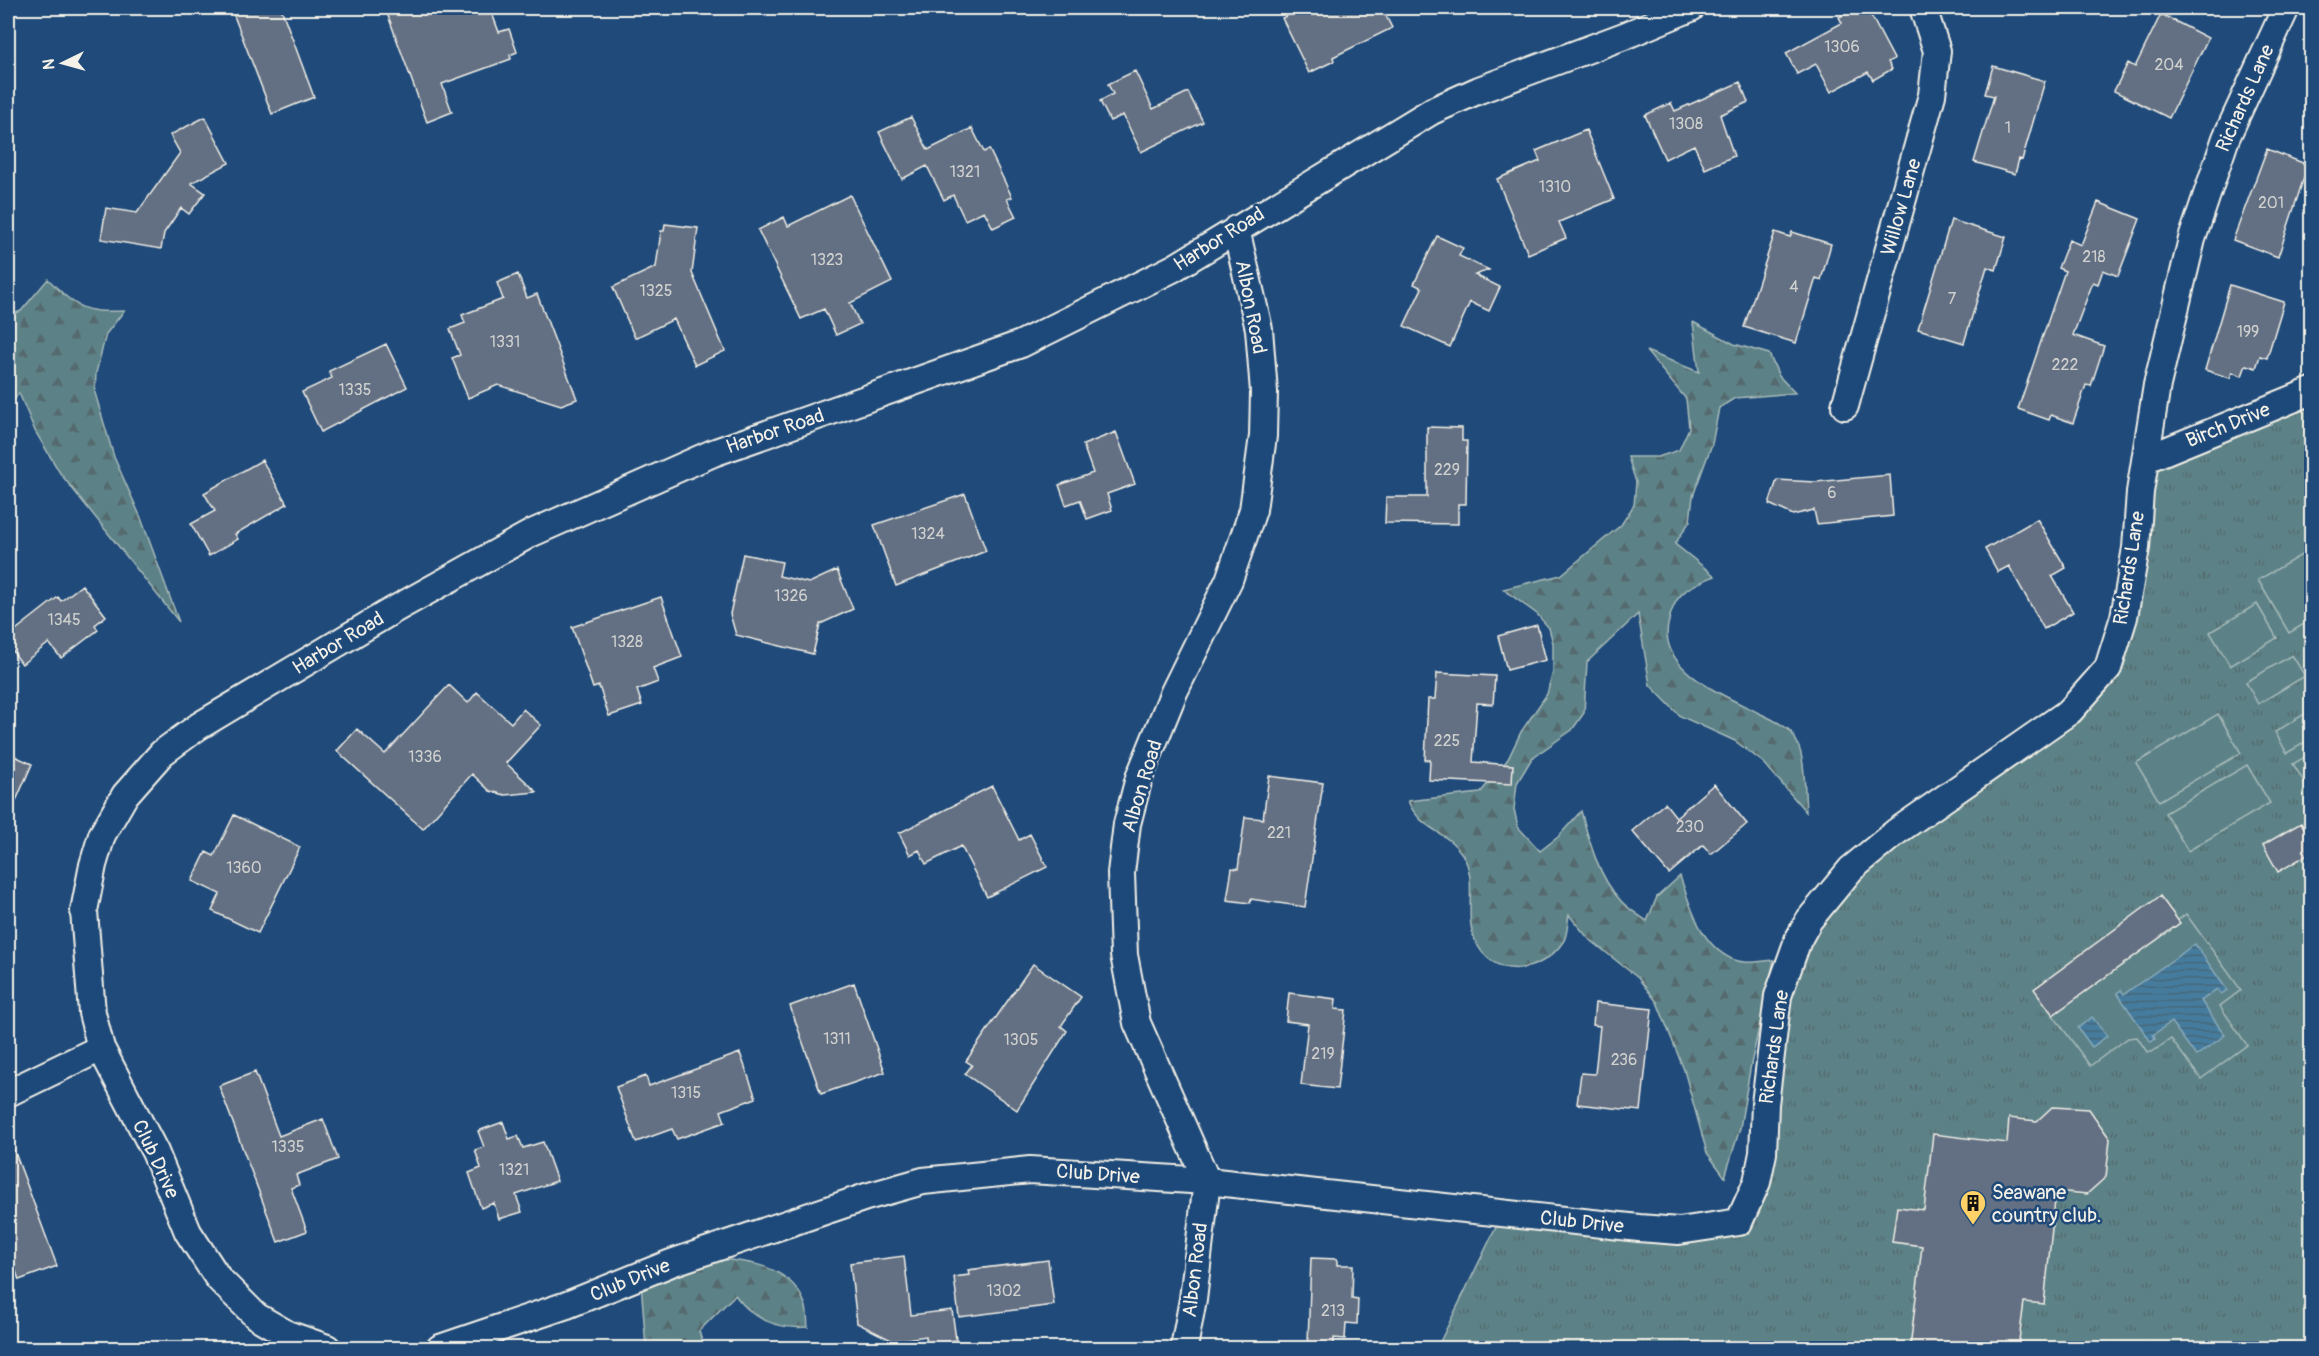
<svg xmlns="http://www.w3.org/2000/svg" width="2319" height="1356" viewBox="0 0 2319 1356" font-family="Pangolin,sans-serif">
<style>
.grass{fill:url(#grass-tufts);stroke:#a8bab8;stroke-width:1.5}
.forest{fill:url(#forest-firs);stroke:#a8bab8;stroke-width:1.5}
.pitch{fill:#5c8288;stroke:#a8bab8;stroke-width:1.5}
.water{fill:url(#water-rules);stroke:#8aabbc;stroke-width:1.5}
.building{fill:#647083;stroke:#f4f1e8;stroke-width:1.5}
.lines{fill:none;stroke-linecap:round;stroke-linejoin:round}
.minor-casing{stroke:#f4f1e8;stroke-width:30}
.minor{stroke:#1f4a7a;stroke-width:26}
.labels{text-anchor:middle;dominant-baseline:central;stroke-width:5;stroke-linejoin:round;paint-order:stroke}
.number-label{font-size:16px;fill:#d0d1cf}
.street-label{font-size:20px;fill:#f4f1e8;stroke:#1f4a7a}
.poi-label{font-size:20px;fill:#f4f1e8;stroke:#1f4a7a;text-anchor:start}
</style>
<defs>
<pattern id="grass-tufts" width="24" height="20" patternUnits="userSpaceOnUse" patternTransform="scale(1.5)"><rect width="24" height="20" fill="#5c8288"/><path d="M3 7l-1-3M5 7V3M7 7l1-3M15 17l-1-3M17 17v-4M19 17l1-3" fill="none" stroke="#546b6e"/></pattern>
<pattern id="forest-firs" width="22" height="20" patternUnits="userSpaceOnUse" patternTransform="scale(1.5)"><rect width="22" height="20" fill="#5c8288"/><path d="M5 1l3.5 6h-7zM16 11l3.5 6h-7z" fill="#546b6e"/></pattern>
<pattern id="water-rules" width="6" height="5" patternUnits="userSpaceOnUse" patternTransform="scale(1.5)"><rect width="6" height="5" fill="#447c9e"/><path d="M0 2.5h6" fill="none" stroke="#466576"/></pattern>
</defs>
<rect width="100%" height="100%" fill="#1f4a7a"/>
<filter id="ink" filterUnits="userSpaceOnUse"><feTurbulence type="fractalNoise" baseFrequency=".0167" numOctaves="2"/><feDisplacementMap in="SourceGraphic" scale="12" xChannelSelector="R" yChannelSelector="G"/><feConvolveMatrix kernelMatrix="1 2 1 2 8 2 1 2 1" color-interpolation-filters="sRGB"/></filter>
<g filter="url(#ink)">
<path class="grass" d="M2302,399L2312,416L2311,1348H1437L1503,1213L1726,1229L1748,1201L1786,943L1864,849L2079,703L2114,654L2148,461Z"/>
<path class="forest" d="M48,279C77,308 82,313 124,311L106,334L96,373L95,393L114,457L141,518L179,622L60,473L35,431L19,393L8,408V316L21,311Z
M1693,322L1734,344L1769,354L1779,376L1795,393L1735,398L1719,408L1712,444L1693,496L1690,521L1675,544L1715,576C1687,588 1674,592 1668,625C1659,671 1726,696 1759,713C1769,718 1784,724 1791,732C1807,752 1804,788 1806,812L1764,763L1735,741L1680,716L1650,685L1638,614L1587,662L1584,713L1572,730L1532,758L1517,783L1514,809L1518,827L1540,851L1558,837L1581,811C1589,841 1599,878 1621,901C1628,909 1639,915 1647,921L1657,897L1680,876C1690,905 1700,945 1732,959C1745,965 1761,961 1774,960L1751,1064L1740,1128L1725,1177L1707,1153L1684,1070L1657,1002L1638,978L1588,938L1569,915C1567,923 1568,935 1563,942C1541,975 1492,980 1475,940C1463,913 1479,880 1462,854C1446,830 1420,830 1408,801L1480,793L1508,759L1521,732L1547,694L1553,672V643L1549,628L1537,614L1503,589L1561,575L1621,525L1634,505L1636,482L1628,457H1658L1679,450L1689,428L1686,399L1646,351L1699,372Z
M664,1258C710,1261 785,1250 805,1304C808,1311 807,1320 808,1327C777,1330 753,1319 735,1295L699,1331L704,1348H646L641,1283Z"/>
<path class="pitch" d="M2303,554L2311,569V620L2289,633L2258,580Z
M2257,604L2277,638L2230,666L2210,632Z
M2292,655L2305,676L2258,704L2246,682Z
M2311,710V739L2287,753L2275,732Z
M2218,714L2241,753L2159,801L2136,763Z
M2311,753V782L2306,785L2293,764Z
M2247,765L2270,803L2188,851L2165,813Z
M2186,914L2241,990L2220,1006L2247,1045L2201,1079L2171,1039L2152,1052H2147L2137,1037L2128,1038L2090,1066L2053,1015L2179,923L2178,920Z"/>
<path class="water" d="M2195,944L2227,990L2221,994L2217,989L2201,1001L2225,1035L2196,1056L2171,1022L2153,1035L2155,1039L2151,1042L2117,993L2121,990L2124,994Z
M2092,1017L2107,1036L2092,1047L2078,1028Z"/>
<path class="building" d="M231,8H281L314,97L272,114Z
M402,8H490L499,32L509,29L517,52L510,55L511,59L442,84L452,112L427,122L387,13Z
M1303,8H1382L1392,28L1333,57L1334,61L1309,73L1282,18Z
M1858,8H1867L1894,59L1888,62L1892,69L1873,80L1868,72L1831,92L1816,64L1797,74L1786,53L1842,23L1839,17Z
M2161,14L2208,38L2169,118L2114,91L2128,63L2135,67Z
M1993,66L2045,81L2022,160L2019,159L2015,174L1974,162L1994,96L1985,94Z
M1135,71L1153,109L1188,92L1203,122L1141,152L1123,115L1110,121L1100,101L1113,94L1108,84Z
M1740,82L1748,102L1720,115L1734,156L1705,169L1694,145L1665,159L1645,115L1671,103L1675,111Z
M205,117L229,163L191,183L205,193L189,214L181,208L164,233L161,249L101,239L106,208L137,213L180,153L170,135Z
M911,117L928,150L972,128L984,152L989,149L1012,197L1007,199L1016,217L993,228L984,211L965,220L953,195L944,200L927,166L902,179L879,132Z
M1586,130L1614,199L1559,222L1566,238L1528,254L1497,179L1540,161L1536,151Z
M2267,149L2308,165L2278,257L2233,240Z
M850,195L892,282L850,303L860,324L836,335L824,309L801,319L758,230L784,217L788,226Z
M2098,202L2140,219L2118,276L2103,270L2098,284L2093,282L2073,335L2104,346L2091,386L2086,385L2073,423L2051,415L2049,420L2018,409L2065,271L2058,268L2069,240L2081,245Z
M1951,220L2006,237L1996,270L1987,267L1964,343L1918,329Z
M665,224L698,228L692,273L725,351L695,365L674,319L635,338L613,287L656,267L661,231H664Z
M1775,232L1790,237L1792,232L1831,244L1821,280L1816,278L1796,343L1744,327Z
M1437,236L1463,248L1459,256L1489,270L1475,275L1500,287L1489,311L1470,302L1450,347L1404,326L1422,288L1414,284Z
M518,274L527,298L537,294L577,399L561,405L498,385L468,398L452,358L460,355L450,329L465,323L462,315L503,299L497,283Z
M2230,285L2284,302L2267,358L2260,356L2256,368L2246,365L2242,376L2232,372L2230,378L2205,370Z
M386,344L407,387L321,432L302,392L332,378L329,371Z
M1427,427L1462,428V441H1467L1466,504H1458V524L1385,523L1386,497H1427Z
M1116,432L1135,484L1107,494L1112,510L1087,519L1080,500L1066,505L1059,485L1093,473L1083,445Z
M262,460L287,504L235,534L238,539L209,556L191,524L215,511L204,493Z
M1890,475L1893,516L1817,524L1814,510L1793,515L1769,504L1777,480L1815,482Z
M965,494L986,551L896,586L874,525Z
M2037,519L2066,568L2052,576L2073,612L2044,629L2009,566L1998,572L1985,549Z
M743,554L782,562L779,576L809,583L837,570L853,609L820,624L813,654L736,635L730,614Z
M82,585L106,616L95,625L98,630L61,658L49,643L22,664L8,645V636L58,597L61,601Z
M661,597L682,657L653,668L658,682L637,690L642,705L609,716L599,686L593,688L572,627Z
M1537,625L1546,660L1507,670L1498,636Z
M1437,673L1495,676L1493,704L1477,703L1473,762L1513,765L1512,784L1429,780L1430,760H1425L1428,699H1435Z
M449,685L468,703L477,692L511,723L523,709L541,725L506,763L537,792L505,795L490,791L472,774L423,829L337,751L357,729L385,754Z
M8,753L32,764L8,819Z
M1269,776L1323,783L1305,907L1251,899L1250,903L1227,900L1232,868L1238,869L1245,817L1263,819Z
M1714,784L1747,824L1711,854L1703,845L1669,874L1632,831L1665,803L1676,817Z
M992,786L1019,840L1030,834L1047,867L987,897L961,846L926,864L919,850L910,855L899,833Z
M234,815L300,847L258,933L212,911L220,894L192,881L206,852L214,856Z
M2301,823L2312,840V852L2278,872L2263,845Z
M2160,896L2180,923L2053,1015L2034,989Z
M1033,964L1081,997L1061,1026L1067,1031L1017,1110L965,1074L972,1065L966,1061Z
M854,983L885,1072L821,1094L790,1006Z
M1289,993L1336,999L1335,1009L1346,1010L1337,1089L1301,1085L1308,1024L1286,1021Z
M1595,1003L1652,1009L1641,1111L1577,1104L1581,1073L1595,1074L1600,1026L1593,1025Z
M740,1053L756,1098L721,1111L725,1122L677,1139L672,1129L636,1142L616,1087L646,1076L649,1086Z
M255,1072L279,1136L323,1119L338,1159L296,1175L299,1185L291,1188L307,1231L278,1242L219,1086Z
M2052,1107L2089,1109L2110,1139L2106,1177L2087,1194L2056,1191L2044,1304L2024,1302L2018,1348H1910L1922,1246L1892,1242L1897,1207L1924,1210L1933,1134L2007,1143L2009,1118L2037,1121Z
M503,1122L509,1139L518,1136L523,1148L543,1142L557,1181L516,1195L522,1212L499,1219L494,1203L481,1208L469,1173L481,1168L475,1150L484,1147L478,1131Z
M8,1139H10L57,1266L19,1280L8,1248Z
M904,1256L911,1315L952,1310L956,1340L927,1346L926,1336L893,1341L857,1323L850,1263Z
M1311,1258L1337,1259V1265H1353L1352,1298L1358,1299L1357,1324L1346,1323L1345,1339L1334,1338V1344L1308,1343Z
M1048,1260L1054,1305L959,1317L954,1277L969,1275L968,1270Z"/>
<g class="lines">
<g class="minor-casing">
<path id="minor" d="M1845,406L1932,95L1937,51L1923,8
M2146,459L2312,391
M8,1093L101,1048
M327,1348L287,1334L256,1316L218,1278L188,1232L155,1152L101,1048L92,1013L84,911L93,865L102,835L125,795L162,753L199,726L390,612L532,533L713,453L1021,344L1174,268L1432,111L1479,90L1624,36L1691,8
M440,1348L567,1305L671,1263L866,1197L923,1181L1030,1170L1207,1181L1639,1228L1679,1231L1739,1222L1757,1182L1763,1153L1765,1104L1778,996L1798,940L1809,920L1851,869L1896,832L2070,711L2108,668L2124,617L2136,548L2140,492L2157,385L2192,239L2226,138L2286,8
M1184,1348L1193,1299L1207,1181L1137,1023L1124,955L1121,873L1127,824L1139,778L1174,692L1229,580L1253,510L1263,436L1264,392L1259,329L1236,229"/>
</g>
<use href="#minor" class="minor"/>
</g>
</g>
<defs>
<g id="building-pin" transform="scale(1.35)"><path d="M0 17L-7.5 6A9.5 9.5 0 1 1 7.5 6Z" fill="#ffd166" stroke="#1f4a7a"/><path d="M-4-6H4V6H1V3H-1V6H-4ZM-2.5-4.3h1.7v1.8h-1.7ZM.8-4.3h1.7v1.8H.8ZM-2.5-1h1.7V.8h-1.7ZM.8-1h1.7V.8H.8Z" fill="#111"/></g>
</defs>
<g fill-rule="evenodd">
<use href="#building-pin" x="1973" y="1203"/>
</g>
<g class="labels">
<g class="number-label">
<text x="1842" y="47">1306</text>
<text x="2169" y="65">204</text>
<text x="1686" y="124">1308</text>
<text x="2008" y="128">1</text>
<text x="965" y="172">1321</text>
<text x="1555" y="187">1310</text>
<text x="2271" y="203">201</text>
<text x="2094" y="257">218</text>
<text x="827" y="260">1323</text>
<text x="1794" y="287">4</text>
<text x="656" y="291">1325</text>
<text x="1952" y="299">7</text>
<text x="2248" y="332">199</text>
<text x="505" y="342">1331</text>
<text x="2065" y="365">222</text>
<text x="355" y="390">1335</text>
<text x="1447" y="470">229</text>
<text x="1832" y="493">6</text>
<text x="928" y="534">1324</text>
<text x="791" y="596">1326</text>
<text x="64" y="620">1345</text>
<text x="627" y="642">1328</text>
<text x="1447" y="741">225</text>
<text x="425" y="757">1336</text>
<text x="1690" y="827">230</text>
<text x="1279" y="833">221</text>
<text x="244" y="868">1360</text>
<text x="837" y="1039">1311</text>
<text x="1021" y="1040">1305</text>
<text x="1323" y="1054">219</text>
<text x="1624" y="1060">236</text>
<text x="686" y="1093">1315</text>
<text x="288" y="1147">1335</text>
<text x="514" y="1170">1321</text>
<text x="1004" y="1291">1302</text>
<text x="1333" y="1311">213</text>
</g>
<g class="street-label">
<text transform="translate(2245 98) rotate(-66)">Richards Lane</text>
<text transform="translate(1901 207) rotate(-74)">Willow Lane</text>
<text transform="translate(1219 239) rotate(-32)">Harbor Road</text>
<text transform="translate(1251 307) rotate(79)">Albon Road</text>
<text transform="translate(2228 425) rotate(-22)">Birch Drive</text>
<text transform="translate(775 431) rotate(-19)">Harbor Road</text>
<text transform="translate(2129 568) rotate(-81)">Richards Lane</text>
<text transform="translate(338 643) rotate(-31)">Harbor Road</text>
<text transform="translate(1142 786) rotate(-73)">Albon Road</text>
<text transform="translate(1774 1047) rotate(-82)">Richards Lane</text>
<text transform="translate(156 1159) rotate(65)">Club Drive</text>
<text transform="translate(1098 1174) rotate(4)">Club Drive</text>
<text transform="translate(1582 1222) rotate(6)">Club Drive</text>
<text transform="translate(1195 1270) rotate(-83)">Albon Road</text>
<text transform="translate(630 1280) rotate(-22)">Club Drive</text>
</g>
<g class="poi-label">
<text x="1992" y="1192">Seawane<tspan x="1992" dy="23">country club.</tspan></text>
</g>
</g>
<rect width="2319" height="1356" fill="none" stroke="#1f4a7a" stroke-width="30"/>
<rect x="15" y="15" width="2289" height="1326" fill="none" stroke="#f4f1e8" stroke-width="2" filter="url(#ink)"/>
<g transform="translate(63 63) rotate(265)" stroke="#1f4a7a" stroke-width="4.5" paint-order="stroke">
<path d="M0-4.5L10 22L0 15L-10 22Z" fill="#f4f1e8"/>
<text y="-9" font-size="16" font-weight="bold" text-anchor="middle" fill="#f4f1e8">N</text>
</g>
</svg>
